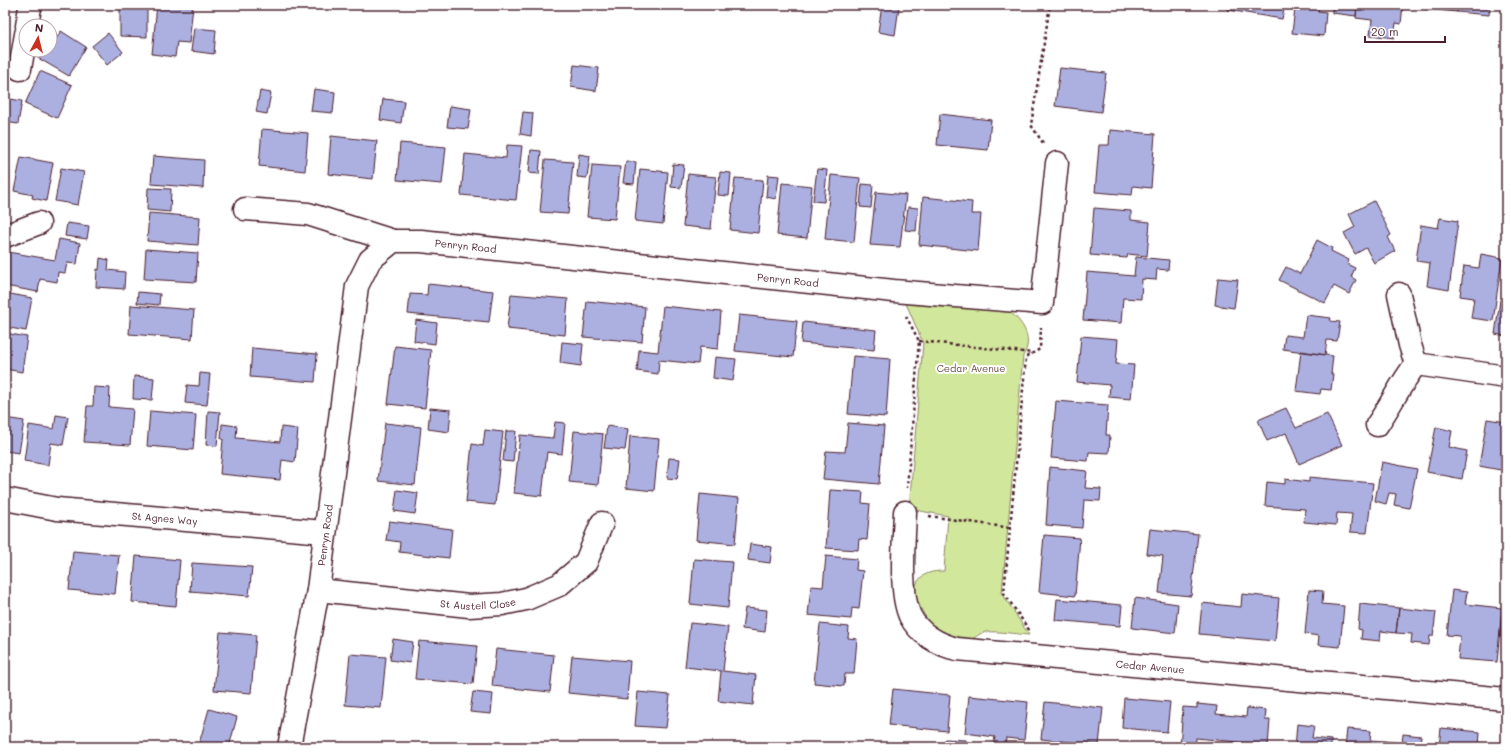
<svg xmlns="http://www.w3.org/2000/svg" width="1511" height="752" viewBox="0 0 1511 752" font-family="Mali,sans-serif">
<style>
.green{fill:#d1e79c;stroke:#8e8364}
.building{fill:#acb0e1;stroke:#4a1f2b}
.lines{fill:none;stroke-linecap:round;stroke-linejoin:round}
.minor-casing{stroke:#4a1f2b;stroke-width:25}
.path{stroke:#4a1f2b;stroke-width:2.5;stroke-dasharray:3 3;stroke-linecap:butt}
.minor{stroke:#fff;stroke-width:22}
.labels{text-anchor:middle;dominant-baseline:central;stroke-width:4;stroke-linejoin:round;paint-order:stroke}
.street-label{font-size:10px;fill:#4a1f2b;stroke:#fff}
.park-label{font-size:10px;fill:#6c5147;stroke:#fff}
</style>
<rect width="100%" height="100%" fill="#fff"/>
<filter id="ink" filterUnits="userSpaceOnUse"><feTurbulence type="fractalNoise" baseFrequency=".025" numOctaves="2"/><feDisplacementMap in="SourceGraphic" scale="8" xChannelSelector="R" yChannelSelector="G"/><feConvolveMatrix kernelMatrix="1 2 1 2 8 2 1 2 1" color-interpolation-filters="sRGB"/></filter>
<g filter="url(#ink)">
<path class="green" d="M905,301L1009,311C1023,322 1034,339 1023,356L1002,593L1029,635C1015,634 1000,631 986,632C980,632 975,639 970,639C950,639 928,627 921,608C917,601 913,593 916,585C921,573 932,571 944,571L948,516L909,509L923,343Z"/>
<path class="building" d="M120,5H147V37L120,36Z
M157,5L193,6L189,43L177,42L175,57L152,54Z
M882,5L899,7L895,35L878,32Z
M1229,5H1285L1282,19L1228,10Z
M1303,5H1320H1319L1318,11L1326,12L1324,36L1292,33L1295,8L1303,9Z
M1332,5H1357L1356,16L1332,13Z
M1357,5H1403L1401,24L1396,23L1394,38L1370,35L1372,20L1356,18Z
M1424,5H1457V12L1424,9Z
M1457,5H1490L1489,15L1457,12Z
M194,28L216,30L214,54L191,51Z
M61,31L86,47L69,76L38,58L43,50H50V46L51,47Z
M108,33L123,52L107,65L92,46Z
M574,65L599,68L596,91L571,87Z
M1060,68L1106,73L1101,112L1055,106Z
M40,71L72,85L57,118L25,104Z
M314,89L335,92L333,113L311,111Z
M260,91L271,93L267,114L256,112Z
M5,98L22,101L18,124L5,122Z
M383,99L404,101L401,123L380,120Z
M450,106L471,109L468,129L447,127Z
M523,112L533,113L531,136L520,134Z
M940,114L991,120L988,150L937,145Z
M262,129L308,133L305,171L259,166Z
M1110,130L1155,134L1151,188L1133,186L1132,195L1095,192L1099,145H1109Z
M331,136L377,141L373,179L328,174Z
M400,143L446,147L442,184L397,180Z
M507,145L522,146L516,200L461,195L465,154L506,158Z
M531,150L541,151L539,174L529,173Z
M579,154L590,156L587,178L577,177Z
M153,156L204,160L203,188L151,184Z
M21,157L53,163L46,201L32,198L33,195L14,191Z
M545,160L573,162L568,214L540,212Z
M626,161L636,162L634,184L623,183Z
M673,164L684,165L681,188L671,187Z
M592,165L620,167L615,219L587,217Z
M61,168L84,172L78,205L55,201Z
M5,169H9L5,192Z
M640,169L668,172L663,224L635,221Z
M817,169L827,170L824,202L813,201Z
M720,172L731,173L729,196L718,195Z
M688,174L716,177L711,229L683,226Z
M768,175L779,176L776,199L766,197Z
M831,175L860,178L854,242L825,239Z
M735,178L763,180L758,233L730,230Z
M782,183L812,186L807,238L777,235Z
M862,184L873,185L871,208L860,207Z
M148,188L171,189L170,212L147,210Z
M876,192L906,195L900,247L870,245Z
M923,197L972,202L971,214H981L978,251L919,245Z
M1374,201L1391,235L1388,237L1395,251L1374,263L1366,248L1355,254L1344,233L1355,227L1349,214Z
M908,207L918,208L916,231L905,230Z
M1094,208L1131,211V220L1150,222L1147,256L1128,254L1127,258L1090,255Z
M149,213L200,217L198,245L147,241Z
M1440,218L1458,221L1449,290L1427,286L1430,263L1416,261L1421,225L1438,228Z
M67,223L89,226L87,239L65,236Z
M59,239L80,243L77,264L67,263L65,273L58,272L57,282L40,279L38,292L5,286V269L8,252L55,260Z
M1317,240L1332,248L1331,251L1349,260L1347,264L1355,268L1351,277L1356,280L1349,294L1334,286L1325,303L1279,280L1286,267L1300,274Z
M146,249L198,253L196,282L144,279Z
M1481,254L1502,258L1493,321L1471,318L1474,298L1460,296L1464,266L1479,268Z
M1136,257L1169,260L1168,270L1157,269L1156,280L1142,279L1141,299L1123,298L1121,323L1083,320L1087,272L1134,276Z
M100,258L109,260L108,270L125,272L124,289L96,287L97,269L99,270Z
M1506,270V296L1502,295Z
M1218,278L1238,280L1234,308L1215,305Z
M428,284L493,291L489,322L408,314L410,294L427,295Z
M138,292L160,294L159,305L137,303Z
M5,293L32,298L26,331L5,327Z
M511,294L568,299L565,335L507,329Z
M1500,300L1506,301V336L1495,334Z
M587,301L645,307L642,342L583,337Z
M131,305L194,310L192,339L129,334Z
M663,306L721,312L718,349L700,347L698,364L659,360L658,374L637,371L639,350L658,352Z
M739,315L797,321L793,357L735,351Z
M1306,315L1331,318L1330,321L1340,322L1337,341L1327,340L1325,355L1283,349L1285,335L1303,337Z
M416,320L437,323L435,344L414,341Z
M803,322L876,330L874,350L801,343Z
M5,333L27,337L22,372L5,369Z
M1081,336L1118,339L1116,364L1134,365L1131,399L1109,397L1110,385L1077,382Z
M562,342L583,344L581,366L560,363Z
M395,346L431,350L425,408L388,404Z
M252,348L317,354L315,382L250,377Z
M1301,351L1333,356L1331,374H1333L1331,390L1321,389L1320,394L1296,391Z
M853,356L890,359L886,417L848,414Z
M715,357L736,359L733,381L713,378Z
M200,373L210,374L207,405L185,403L187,385L199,386Z
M134,376L154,378L152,400L133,399Z
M94,387L110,388L109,407L133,409L130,445L84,442L87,406H93Z
M1056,401L1108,405L1106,435H1110L1109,453L1089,452L1088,461L1051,458Z
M430,408L451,410L449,432L428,429Z
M1286,408L1296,428L1327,414L1342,445L1299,464L1286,433L1267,441L1258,420Z
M150,411L196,415L193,450L147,446Z
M208,411L220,412L217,446L206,445Z
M56,415L68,417L63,445L51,443L48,465L24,461L29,425L54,429Z
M5,418L24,421L19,453L5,451Z
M1487,419L1506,422V471L1479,466Z
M555,422L565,423L562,454L547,452L542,496L514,493L520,435L553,438Z
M385,423L421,427L415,485L378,481Z
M848,423L884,426L879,484L823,479L826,451L845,452Z
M222,424L237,426L236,438L280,442L281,427L298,429L295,462L282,460L280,480L220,474L223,439H221Z
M607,426L628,429L625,450L604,448Z
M1436,427L1452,431L1449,447L1467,451L1462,479L1427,472Z
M485,430L503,432L495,505L466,502L472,444L483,446Z
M506,431H516L513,462L503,461Z
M574,431L603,434L598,485L569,482Z
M630,436L659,439L654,491L626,488Z
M669,458L680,459L677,479L667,478Z
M1382,462L1417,469L1409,508L1394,505L1396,494L1389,493L1386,504L1375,501Z
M1050,467L1087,471L1085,488L1101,489L1100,501L1084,500L1082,528L1046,525Z
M1309,477L1373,483L1367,533L1350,532L1352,514L1337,513L1336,525L1304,522L1305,509L1265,506L1267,482L1285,484V479L1309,482Z
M397,490L418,493L415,514L394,511Z
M830,490L863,492L862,503L870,504L867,540L859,539L858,550L826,548Z
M700,494L739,498L735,544L696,540Z
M389,521L452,529L449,558L399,552L400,542L386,540Z
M1150,529L1198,534L1191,596L1159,593L1163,556L1147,554Z
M1044,535L1080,538L1075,596L1039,592Z
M750,544L772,547L770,563L748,560Z
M73,551L119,555L115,594L69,590Z
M136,556L180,560L176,606L132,602Z
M826,556L857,559L856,570L863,571L859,609L852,608L851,619L808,615L811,586L823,587Z
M694,559L732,562L728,608L690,604Z
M192,563L252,567L249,596L190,591Z
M1309,590L1323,591L1322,604L1344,606L1340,647L1318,645L1319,636L1305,634Z
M1452,590L1467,592L1465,604L1502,608L1497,662L1458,659L1460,636L1447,635Z
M1242,594L1279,598L1275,641L1199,634L1202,603L1241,607Z
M1135,598L1178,604L1175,633L1132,628Z
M1057,599L1122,605L1120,626L1055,620Z
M1360,604L1399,608L1396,633L1381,631L1380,641L1361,639L1362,630L1358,629Z
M745,608L767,610L765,632L742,629Z
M1399,608L1436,612L1433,636H1430L1429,645L1411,643L1412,634L1396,633Z
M1502,613L1506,614V637L1500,636Z
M690,623L728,627L723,671L756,675L753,705L718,701L721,671L685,667Z
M820,624L849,627L848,638L857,639L854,674H845L844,686L814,683Z
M220,632L256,635L251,693L214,690Z
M393,639L413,642L410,663L390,660Z
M419,641L477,646L473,684L415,679Z
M496,649L554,655L550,692L492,686Z
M350,654L386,657L381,708L345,705Z
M572,656L630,661L627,699L568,693Z
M893,689L950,695L947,731L889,725Z
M473,692L493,694L491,714L470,712Z
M638,692L670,695L666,728L635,726Z
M969,696L1028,702L1024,740L1006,738L1005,747H993L995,737L965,733Z
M1124,698L1170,702L1167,732L1122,728Z
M1045,702L1103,708L1099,745L1041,739Z
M1197,704L1217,706L1216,714L1246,717L1247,708L1266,710L1265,720H1270L1268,747H1249V743L1196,738L1195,747H1180L1183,707L1197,708Z
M209,709L237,717L229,747H198Z
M1297,724L1314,726L1312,738L1331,740V747H1295Z
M1441,728L1480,732L1479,747H1439Z
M1347,729L1371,731L1370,740L1384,741L1383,747H1345Z
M1403,734L1421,736L1420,744L1424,745V747H1383L1384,741L1402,743Z
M945,739L966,740V747H944Z
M77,743L100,747H76Z
M1021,744L1042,746V747H1020Z"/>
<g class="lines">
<g class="minor-casing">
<g id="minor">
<path d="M27,26L30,7"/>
<path d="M20,69L26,34"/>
<path d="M245,209L308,214L393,241"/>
<path d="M5,236L39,223"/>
<path d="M1416,364L1506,377"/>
<path d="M1377,425C1391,405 1401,383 1416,364L1410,345L1399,294"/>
<path id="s1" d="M5,499L57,509L324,532"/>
<path id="s2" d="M905,512C904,540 899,592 910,616C919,634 939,645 957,649L1506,699"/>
<path id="s3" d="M318,590L469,606L502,604L526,599L559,585L586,562L602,523"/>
<path id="s4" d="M289,747L318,590L357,286L370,260L393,241H421L894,291L1042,303L1057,163"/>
</g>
</g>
<path class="path" d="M1043,143L1031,125L1050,5
M906,316L919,341L907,488
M919,341L1033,353
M929,516L1011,528
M1029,630L1004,593L1026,357L1040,349L1041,327"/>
<use href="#minor" class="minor"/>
</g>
</g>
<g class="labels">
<g class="street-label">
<text stroke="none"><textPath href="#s4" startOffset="598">Penryn Road</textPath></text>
<text stroke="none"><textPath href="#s4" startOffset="922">Penryn Road</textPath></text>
<text stroke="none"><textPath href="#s1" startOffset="161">St Agnes Way</textPath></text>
<text stroke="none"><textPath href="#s4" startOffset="215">Penryn Road</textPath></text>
<text stroke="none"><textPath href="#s3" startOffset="161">St Austell Close</textPath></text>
<text stroke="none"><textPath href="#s2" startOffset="358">Cedar Avenue</textPath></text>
</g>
<g class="park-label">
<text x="971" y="368">Cedar Avenue</text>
</g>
</g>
<rect width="1511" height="752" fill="none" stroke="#fff" stroke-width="20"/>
<rect x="10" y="10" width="1491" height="732" fill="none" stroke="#4a1f2b" stroke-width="1.5" filter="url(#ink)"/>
<g transform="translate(38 38) rotate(7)"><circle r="19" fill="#ffffff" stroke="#b7a5aa"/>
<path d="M0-3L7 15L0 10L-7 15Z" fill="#c8321e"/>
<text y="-6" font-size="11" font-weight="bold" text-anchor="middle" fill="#4a1f2b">N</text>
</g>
<path d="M1365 36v6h80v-6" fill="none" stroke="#4a1f2b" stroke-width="2"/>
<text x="1371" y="36" font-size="12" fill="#4a1f2b" stroke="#ffffff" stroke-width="3" paint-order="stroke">20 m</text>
</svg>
